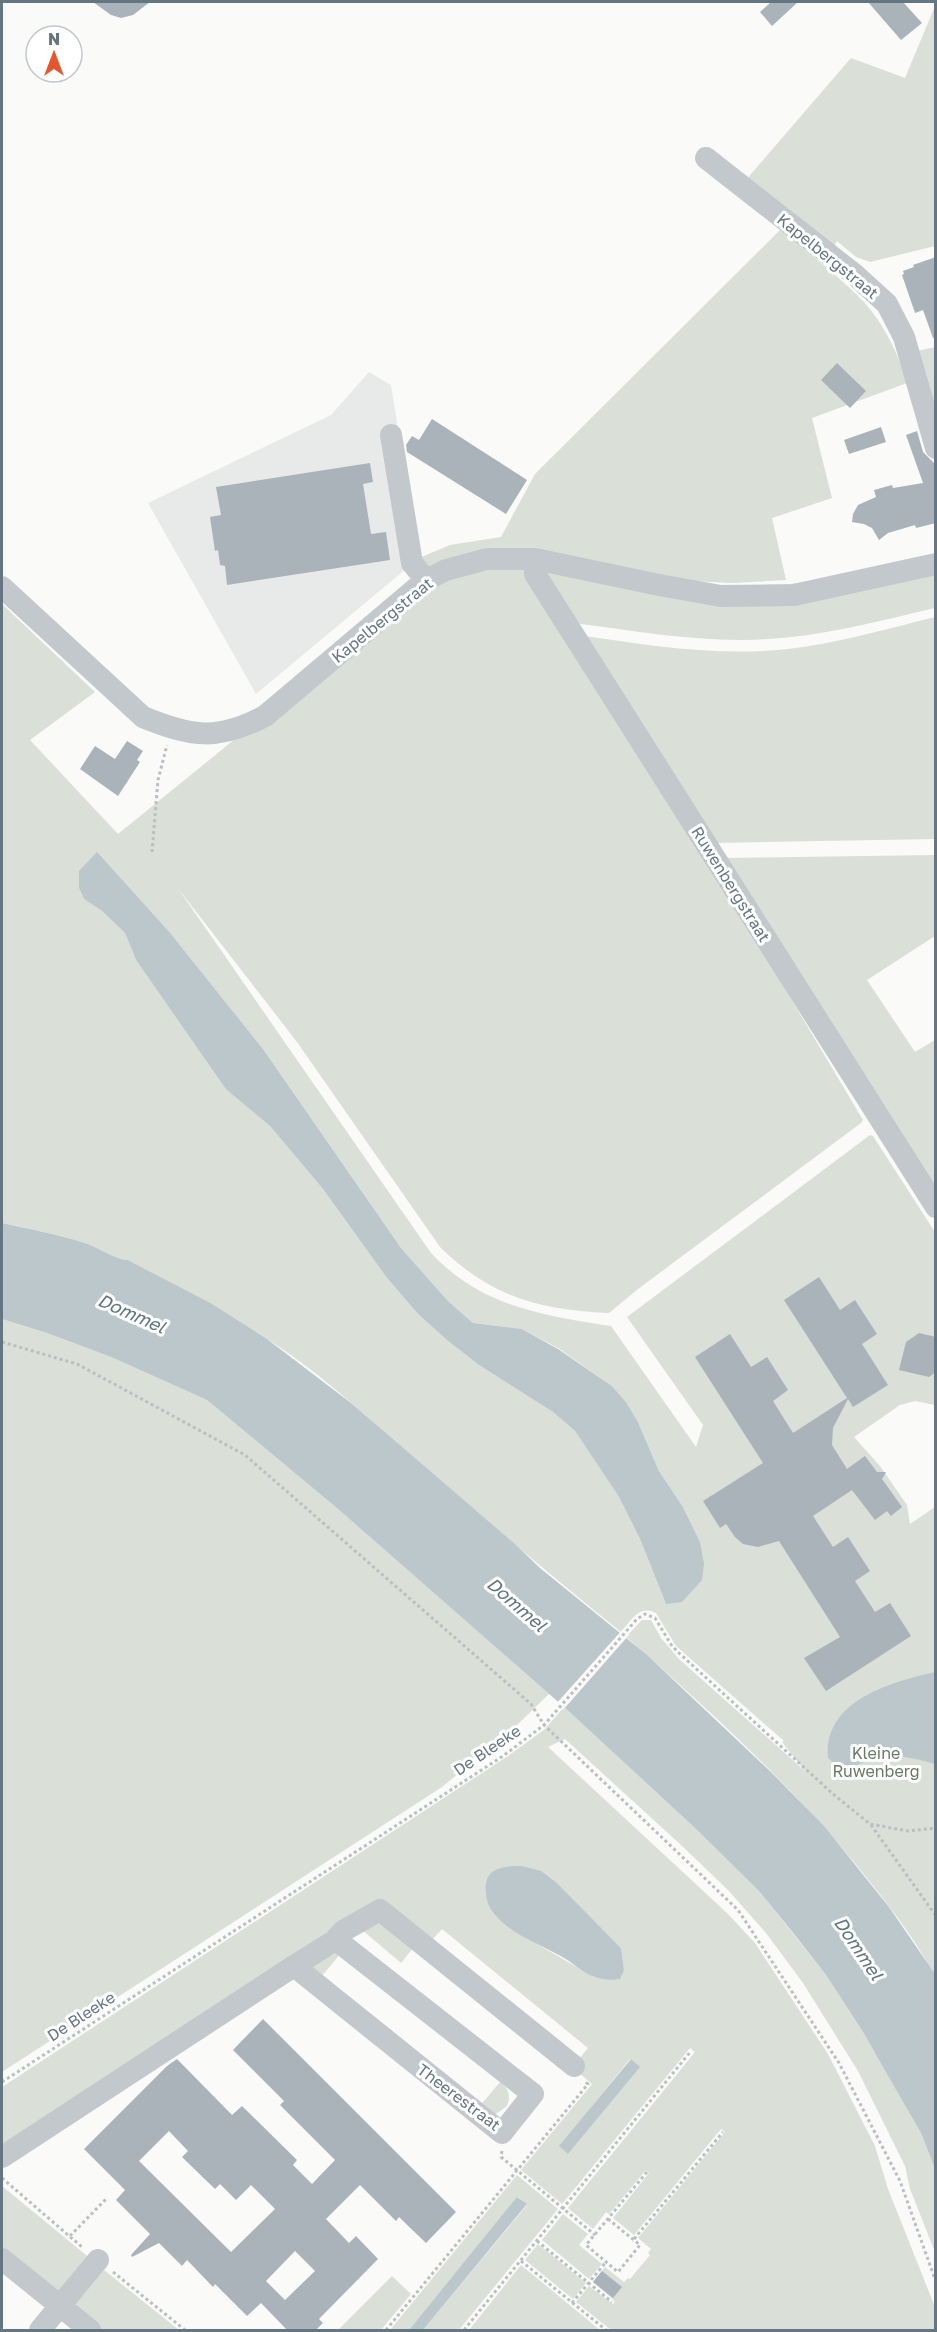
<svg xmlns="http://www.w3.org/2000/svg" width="937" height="2332" viewBox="0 0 937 2332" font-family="'Golos Text',sans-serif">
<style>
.built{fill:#e8e9e9}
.green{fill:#dadfd7;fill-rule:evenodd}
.water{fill:#bbc7cb}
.pier{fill:#fafaf8}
.building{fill:#aab3b9;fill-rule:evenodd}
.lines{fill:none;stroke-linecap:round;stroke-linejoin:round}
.path{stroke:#bbbfc2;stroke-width:3;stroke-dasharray:3 3;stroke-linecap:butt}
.minor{stroke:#c3c8cc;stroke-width:22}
.labels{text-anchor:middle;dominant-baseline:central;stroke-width:6;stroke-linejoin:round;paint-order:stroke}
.street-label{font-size:16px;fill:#657683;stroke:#fff}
.park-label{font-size:16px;fill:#687a64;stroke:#fff}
.water-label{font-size:18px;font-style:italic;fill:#60757c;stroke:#fff}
</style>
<rect width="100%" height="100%" fill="#fafaf8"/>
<path class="built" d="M369,372L391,385L419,558L256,694L148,503L331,415Z"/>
<path class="green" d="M935,6V246L870,262L856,257L837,241L831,252L745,181L851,58L905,78Z
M781,229C808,253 839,276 864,302C884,324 899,355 907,383L812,418L832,498L772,518L786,580L732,583L652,579L559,558L434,572L419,558L450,545L501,537L535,474Z
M935,347V435L913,352Z
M532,563L863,1120L861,1123L638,1289L609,1313C540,1310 491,1297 440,1247L297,1042L177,887L431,1253C482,1307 542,1315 611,1326L696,1447L703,1425L627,1317L870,1135L873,1136L935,1232V1405L915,1401L900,1405L854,1437L880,1466L907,1505L910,1524L935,1507V1977C919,1945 896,1915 874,1887C802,1795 714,1714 626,1637L642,1620H651L661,1638L679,1659L806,1772L782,1742L784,1741L676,1646L656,1613C639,1604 631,1621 621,1632C554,1578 488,1522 422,1465C372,1422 323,1374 267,1339C221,1310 176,1285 128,1260C117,1260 97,1247 85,1243C57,1234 30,1229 2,1223V604L95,692L30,740L118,834L240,735L445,577ZM79,871L171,934L263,1049L401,1248L448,1301L473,1323L522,1329L558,1348L612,1386L626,1402L638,1422L659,1471L683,1507L700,1542L666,1604L640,1539L619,1497L575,1431L553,1412L479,1365L448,1341L418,1314L387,1278L323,1189L270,1126L226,1088L136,960L125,933L102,911L84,899L79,888Z
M538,564L686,597L935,566V608C871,623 808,640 741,640C685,640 629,630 573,623Z
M935,617V839L713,843L578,635C647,645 718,657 788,649C838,643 887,629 935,617Z
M935,855V936L867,980L915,1052L935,1040V1194L720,858Z
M2,1319L47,1333L111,1357L207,1400L338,1509L549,1694L515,1727L442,1787L2,2072Z
M564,1707L695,1828L759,1891L826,1975L863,2032L903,2100L921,2133L935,2169V2252L910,2189L905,2166L858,2071L803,1983L766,1933L728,1890L681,1845L565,1739L548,1747L727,1913L755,1943L828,2054L875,2146L888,2189L935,2307V2330H611L576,2302L589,2286L613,2304L615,2301L593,2282L605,2267L624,2282L628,2278L630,2279L650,2255L648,2253L651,2249L638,2238L725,2132L721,2129L634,2235L613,2218L649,2173L646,2170L609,2214L606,2212L593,2229L568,2208L695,2052L690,2048L562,2204L521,2170L592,2084L578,2072L579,2059L588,2048L442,1929L432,1940L380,1901L2,2148V2087L508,1756L545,1729ZM512,1866H522L557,1883L621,1948L624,1970L594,1977L511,1929ZM630,2059L639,2067L568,2154L560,2146Z
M377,1923L382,1924L414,1947L401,1963L361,1929Z
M342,1952L321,1977L308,1963Z
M500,2082C509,2088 511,2096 507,2106L496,2114L479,2107Z
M517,2175L558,2209L459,2330H423L527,2205L518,2197L409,2330H390Z
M2,2186L92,2260L60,2299L2,2252Z
M563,2214L588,2234L579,2245L602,2264L589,2279L542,2240Z
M538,2244L586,2283L573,2299L525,2260Z
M521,2265L600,2330H469Z
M104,2270L179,2330H98L71,2309Z
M392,2276L411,2294L381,2330H338Z"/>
<path class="water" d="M97,852L171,934L263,1049L401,1248L448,1301L473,1323L522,1329L558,1349L612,1386L626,1402L638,1422L659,1471L683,1507L700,1542L704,1564L702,1580L682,1602L666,1604L640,1539L619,1497L575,1431L553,1412L479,1365L448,1341L418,1314L387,1278L323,1189L270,1126L226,1089L136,960L125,933L102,911L84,899L79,888V871Z
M2,1223C29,1229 57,1234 85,1243C97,1247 117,1260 128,1260L212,1304L267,1339L351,1403L516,1545L540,1568L647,1655L773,1774L824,1826L889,1907L935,1974V2169L921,2133L863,2032L826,1975L794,1934L759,1891L695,1828L564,1707L338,1509L207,1400L111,1357L47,1333L2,1319Z
M935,1672V1764C898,1753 878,1753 844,1771L828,1758C823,1700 892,1682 935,1672Z
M522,1866L541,1871L557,1883L621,1948L624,1970L620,1979C610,1981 601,1979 592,1976C583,1972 577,1967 569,1961C546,1946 517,1938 498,1918C491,1911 487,1904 486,1894C483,1868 501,1866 522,1866Z
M631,2059L640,2067L568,2154L559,2146Z
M517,2197L527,2204L423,2330H409Z"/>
<path class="pier" d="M623,1629L629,1635L563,1710L556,1704Z"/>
<path class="building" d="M93,2H150L133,15L121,18L111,15Z
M771,2H798L772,26L760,12Z
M868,2H903L922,23L901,40Z
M936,257V338H933L923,310L915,313L902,275L904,274L903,271L914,267L913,265Z
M837,363L866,391L850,408L821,380Z
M432,419L527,480L506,514L407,452L406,445L412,436L419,440Z
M881,427L886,442L849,454L844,440Z
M917,431L923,452L936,465V523L916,528L915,525L888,533L879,540L872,528L864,524L852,522L853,514L858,505L876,497L874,490L892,485L893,488L923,483L906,435Z
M370,463L373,482L363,484L371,534L386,532L390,560L227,585L225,566L220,565L218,550L215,551L210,517L221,515L216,487Z
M127,741L143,751L137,760L140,762L118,796L80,769L95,746L115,759Z
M819,1277L840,1310L855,1300L877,1334L862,1344L888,1385L853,1407L848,1399L833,1428L832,1445L847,1469L865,1456L877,1472H886L882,1479L902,1507L891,1516L887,1511L875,1520L852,1490L813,1516L833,1547L848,1537L870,1571L855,1581L875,1612L890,1603L911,1636L826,1691L804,1658L840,1637L779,1541L758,1547L743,1544L735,1537L726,1524L720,1528L703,1501L763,1463L695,1357L730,1334L751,1367L767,1357L788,1390L773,1401L793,1433L847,1398L784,1300Z
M919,1333L936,1337V1372L929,1377L899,1370L906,1342Z
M263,2019L456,2212L426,2243L399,2217L396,2221L360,2185L326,2219L349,2243L356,2236L378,2259L319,2319L323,2323L315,2331H288L261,2303L247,2316L215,2284L213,2287L187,2260L182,2266L159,2243L132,2257L131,2255L150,2234L116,2200L125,2190L84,2149L167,2066L177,2059L232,2115L242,2106L297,2160L293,2165L312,2184L335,2160L280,2105L284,2101L233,2050ZM169,2131L188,2151L182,2157L215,2189L220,2184L236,2200L251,2185L275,2209L231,2252L139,2161ZM295,2251L315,2271L285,2300L266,2281Z
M602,2271L622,2287L613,2298L593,2282Z"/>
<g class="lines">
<path class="path" d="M152,852L158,780L167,745
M2,1342L77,1364L245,1455L531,1704L544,1725L738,1910L839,2063L900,2181L936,2282
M871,1825L936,1916
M2,2082L503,1756L544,1725L637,1619L645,1614L655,1618L672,1646L679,1653L833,1794L870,1824L908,1831L936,1828
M502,2151L501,2157L595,2235
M2,2178L82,2247
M608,2219L640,2245L618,2272L586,2245L647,2172
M70,2236L106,2199
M634,2239L723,2132
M537,2241L612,2302
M521,2261L606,2330
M113,2272L185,2330
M572,2303L606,2262
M386,2330L588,2084L585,2082
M464,2330L691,2051"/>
<path class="minor" d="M706,158L854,274L887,304L904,337L936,448
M391,435L412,563L426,580
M535,559V574L936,1207
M2,587L143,717C191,737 218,741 265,716L426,580L446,570L487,559H535L659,585L721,596L794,595L936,564
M334,1941L344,1946L533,2094L502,2133L294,1966Z
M334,1941L343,1931L380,1910L574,2066
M2,2157L294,1966
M2,2259L90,2330
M40,2330L98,2260"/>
</g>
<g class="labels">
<g class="street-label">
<text transform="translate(828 256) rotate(39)">Kapelbergstraat</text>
<text transform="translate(382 620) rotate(-39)">Kapelbergstraat</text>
<text transform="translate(731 884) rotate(58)">Ruwenbergstraat</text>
<text transform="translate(487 1750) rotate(-34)">De Bleeke</text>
<text transform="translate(81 2016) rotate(-33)">De Bleeke</text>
<text transform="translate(459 2097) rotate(37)">Theerestraat</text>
</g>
<g class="park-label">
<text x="876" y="1753">Kleine<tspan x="876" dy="18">Ruwenberg</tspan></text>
</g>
<g class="water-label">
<text transform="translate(132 1313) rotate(24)">Dommel</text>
<text transform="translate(517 1604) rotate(41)">Dommel</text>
<text transform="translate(859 1948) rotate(56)">Dommel</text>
</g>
</g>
<rect width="937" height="2332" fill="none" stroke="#657683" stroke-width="6"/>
<g transform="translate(54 54)"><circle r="28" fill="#ffffff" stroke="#c1c8cd" stroke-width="1.5"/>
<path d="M0-4.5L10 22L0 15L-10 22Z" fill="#e4572e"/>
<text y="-9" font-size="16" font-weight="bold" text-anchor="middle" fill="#657683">N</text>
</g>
</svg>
